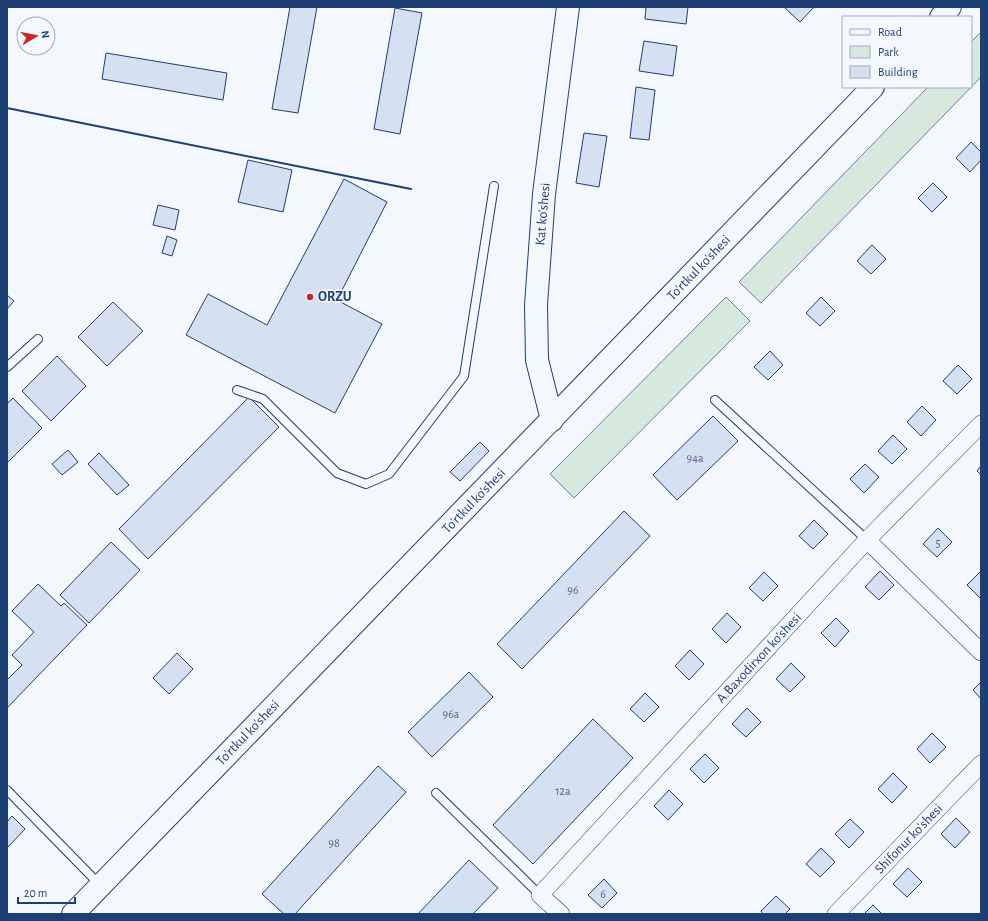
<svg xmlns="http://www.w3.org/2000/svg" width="988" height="921" viewBox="0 0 988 921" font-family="'Alegreya Sans',sans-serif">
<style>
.green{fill:#d7e8df;stroke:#687fa3}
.building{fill:#d5e0f0;stroke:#1d3f73}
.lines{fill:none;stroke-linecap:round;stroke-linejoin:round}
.lane-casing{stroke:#1d3f73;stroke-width:10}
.street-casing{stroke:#1d3f73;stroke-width:18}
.secondary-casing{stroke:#1d3f73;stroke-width:24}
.primary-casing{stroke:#1d3f73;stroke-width:24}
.lane{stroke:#f4f7fb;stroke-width:8}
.street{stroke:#f4f7fb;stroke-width:17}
.secondary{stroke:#f4f7fb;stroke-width:22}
.primary{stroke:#f4f7fb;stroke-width:22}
.wall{stroke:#1d3f73;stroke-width:2}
.poi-dot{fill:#c62828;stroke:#f4f7fb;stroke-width:1.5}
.labels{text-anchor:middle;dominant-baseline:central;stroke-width:3;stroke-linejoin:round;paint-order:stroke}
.number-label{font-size:12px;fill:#4b6792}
.street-label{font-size:14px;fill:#1d3f73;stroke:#f4f7fb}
.poi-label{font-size:14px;font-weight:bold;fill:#1d3f73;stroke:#f4f7fb;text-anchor:start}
</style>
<rect width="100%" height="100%" fill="#f4f7fb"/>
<path class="green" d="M981,32V77L761,303L739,282L928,87H971V42Z
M726,297L750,321L574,498L550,474Z"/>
<path class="building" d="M290,7H317L298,113L272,109Z
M646,7H688L686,24L645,19Z
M784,7H814L800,22Z
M395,8L422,13L400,134L374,129Z
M644,41L677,46L673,76L639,71Z
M106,53L227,73L223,100L102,79Z
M636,87L655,90L649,140L630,138Z
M584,133L607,136L599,187L576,183Z
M971,142L981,152V160L970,172L956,158Z
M248,160L292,170L283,212L238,202Z
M344,179L387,202L337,300L382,324L335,413L186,335L208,294L267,325Z
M933,183L947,197L932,212L918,198Z
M158,205L179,210L175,230L153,225Z
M167,236L177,240L172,256L162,253Z
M872,245L886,259L871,274L857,261Z
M7,295L14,301L7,309Z
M821,297L835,311L820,326L806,313Z
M113,302L143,331L107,366L78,337Z
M770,351L783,365L768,380L754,367Z
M57,356L86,386L51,421L22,391Z
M958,365L972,379L957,394L943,381Z
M249,397L279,427L148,559L119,529Z
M13,398L42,428L7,463V404Z
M922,406L936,420L921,436L907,422Z
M713,416L738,441L677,500L653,475Z
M893,435L907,449L892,464L878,451Z
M480,442L489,451L460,481L450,472Z
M68,450L78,462L62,475L52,464Z
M99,453L129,485L117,495L88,464Z
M865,464L879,477L864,493L850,479Z
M981,466V475L977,471Z
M624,511L650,536L522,669L497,644Z
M814,520L828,534L813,549L799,536Z
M938,528L952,542L937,557L923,544Z
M111,542L140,570L89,623L60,595Z
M880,571L894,585L879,600L865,587Z
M981,571V599L967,585Z
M764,572L778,586L763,601L749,588Z
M38,584L61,606L64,603L87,625L7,708V680L22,665L12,655L34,632L12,611Z
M727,613L741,627L726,643L712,629Z
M836,618L849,631L835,647L821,633Z
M690,650L704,664L689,680L675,666Z
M177,653L193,669L169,694L153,678Z
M791,663L805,677L790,692L776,679Z
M469,672L493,697L432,757L408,732Z
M981,682V699L973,690Z
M645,693L659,707L644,722L630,709Z
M747,708L761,722L746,737L732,724Z
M593,719L633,758L533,864L493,825Z
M932,733L946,747L930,763L917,749Z
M705,754L719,768L704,783L690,769Z
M378,766L406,792L295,914H284L262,894Z
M893,773L907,787L892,803L878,789Z
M669,790L683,804L668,820L654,806Z
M12,816L25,829L7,848V822Z
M956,818L970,832L955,848L941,834Z
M850,819L864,832L849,848L835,834Z
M821,848L835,862L820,877L806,864Z
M469,860L498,888L473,914H418Z
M908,868L922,882L907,897L893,884Z
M604,879L617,893L602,908L588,895Z
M776,896L790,909L785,914H763L761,911Z
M873,905L882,914H864Z"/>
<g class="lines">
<g class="lane-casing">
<path id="lane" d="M7,367L38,339
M237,390L263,399L337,473L366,484L389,474L464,376L494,186
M715,400L867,540
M7,790L100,885
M436,793L540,895"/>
</g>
<g class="street-casing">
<path id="street" d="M867,540L981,652
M561,914L540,895L867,540L981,424
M836,914L981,764"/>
</g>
<g class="secondary-casing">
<path id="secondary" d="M552,420L537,360L536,305L544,194L568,7"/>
</g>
<g class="primary-casing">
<path id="primary" d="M941,17L950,7
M73,914L873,87"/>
</g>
<use href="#lane" class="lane"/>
<use href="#street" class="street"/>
<use href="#secondary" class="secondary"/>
<use href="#primary" class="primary"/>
<path class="wall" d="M7,108L411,189"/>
</g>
<circle class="poi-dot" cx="310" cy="297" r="4"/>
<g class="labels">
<g class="number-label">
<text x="695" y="458">94a</text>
<text x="938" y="543">5</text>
<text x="573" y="590">96</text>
<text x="451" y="714">96a</text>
<text x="563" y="791">12a</text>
<text x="334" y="843">98</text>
<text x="603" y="894">6</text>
</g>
<g class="street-label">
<text transform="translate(543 214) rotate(-85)">Kat ko'shesi</text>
<text transform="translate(699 268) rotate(-46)">To'rtkul ko'shesi</text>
<text transform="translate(474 501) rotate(-46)">To'rtkul ko'shesi</text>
<text transform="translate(759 658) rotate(-47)">A.Baxodirxon ko'shesi</text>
<text transform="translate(248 733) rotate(-46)">To'rtkul ko'shesi</text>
<text transform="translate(909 839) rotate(-46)">Shifonur ko'shesi</text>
</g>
<g class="poi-label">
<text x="318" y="297">ORZU</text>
</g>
</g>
<rect width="988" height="921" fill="none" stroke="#1d3f73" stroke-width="16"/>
<rect x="842" y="16" width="130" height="72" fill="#f4f7fb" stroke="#9eadc5"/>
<rect x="850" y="29" width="20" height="6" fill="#f4f7fb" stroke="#9eadc5"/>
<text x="878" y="36" font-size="12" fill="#1d3f73">Road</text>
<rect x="850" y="46" width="20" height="12" fill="#d7e8df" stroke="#9eadc5"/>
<text x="878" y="56" font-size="12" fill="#1d3f73">Park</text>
<rect x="850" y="66" width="20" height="12" fill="#d5e0f0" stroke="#9eadc5"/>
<text x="878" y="76" font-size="12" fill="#1d3f73">Building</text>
<g transform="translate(36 36) rotate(80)"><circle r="19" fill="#f4f7fb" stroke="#9eadc5"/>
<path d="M0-3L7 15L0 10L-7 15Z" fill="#c62828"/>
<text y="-6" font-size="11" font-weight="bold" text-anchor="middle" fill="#1d3f73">N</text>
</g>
<path d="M18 897v6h57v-6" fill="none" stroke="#1d3f73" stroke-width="2"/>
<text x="24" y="897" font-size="12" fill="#1d3f73" stroke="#f4f7fb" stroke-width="3" paint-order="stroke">20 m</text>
</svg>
